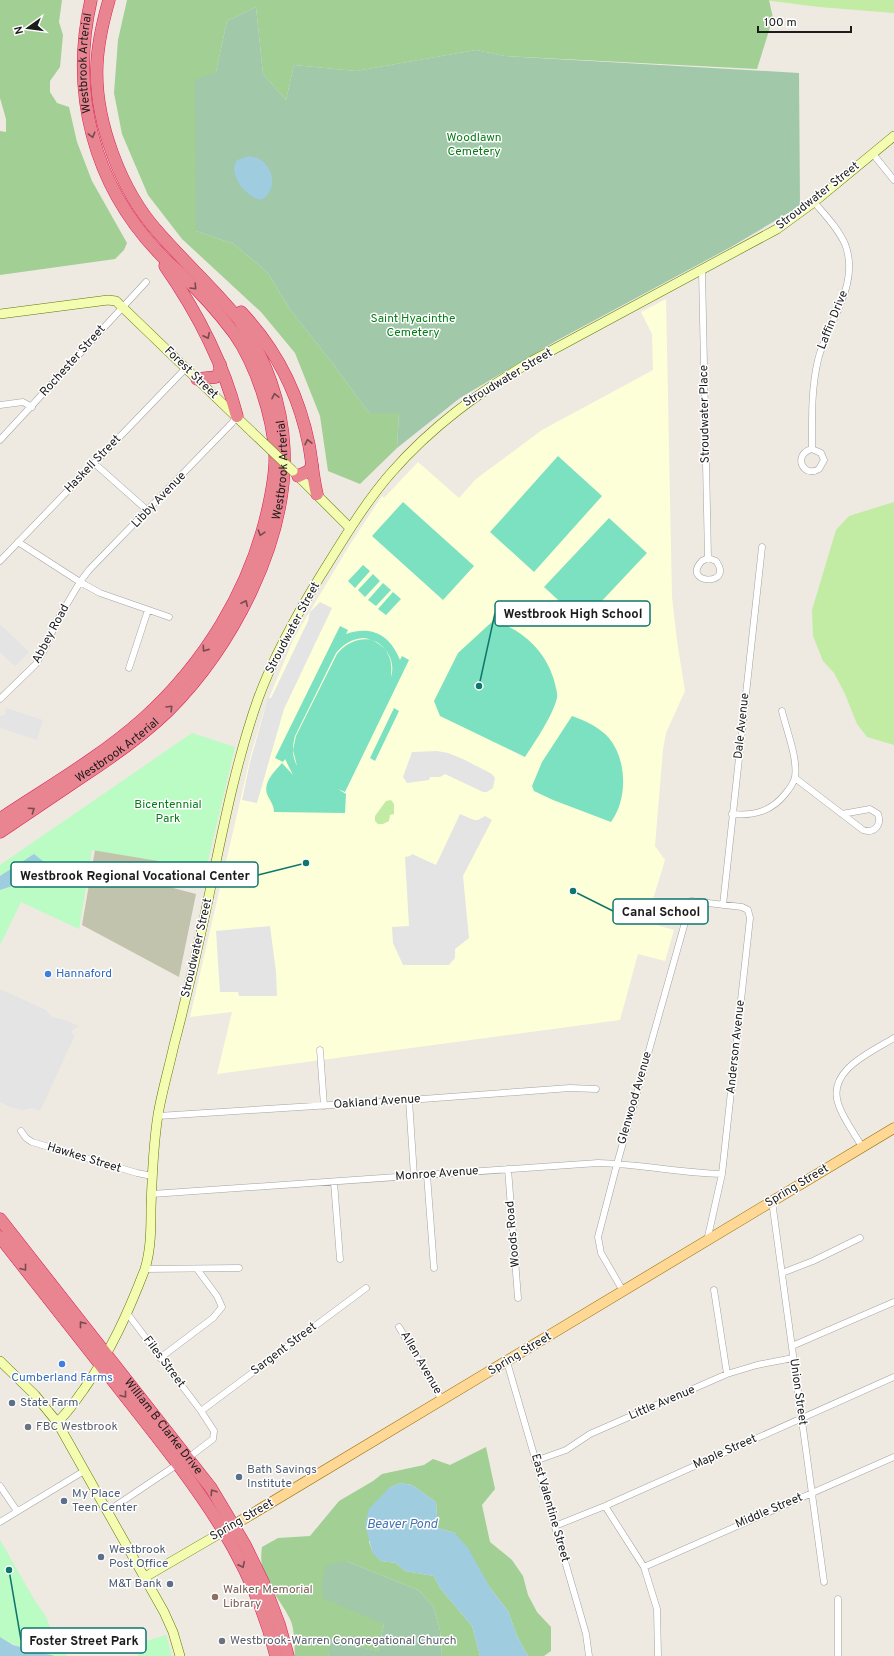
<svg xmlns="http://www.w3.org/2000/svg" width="894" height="1656" viewBox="0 0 894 1656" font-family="Overpass,sans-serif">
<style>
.education{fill:#fdffd9}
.construction{fill:#c1c3ac}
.grass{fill:#c2eba4}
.forest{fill:#a1cf94}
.cemetery{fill:#a1c8a9}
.park{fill:#bbfbc4}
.pitch{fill:#7be1c0;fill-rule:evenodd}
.parking{fill:#e4e4e4}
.water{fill:#9fccde}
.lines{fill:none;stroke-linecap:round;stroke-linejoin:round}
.street-casing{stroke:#a3a3a3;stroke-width:7}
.secondary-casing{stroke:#617500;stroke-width:10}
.primary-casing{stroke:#946c00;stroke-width:11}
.highway-casing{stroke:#dd1c52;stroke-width:13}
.street{stroke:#fff;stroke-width:6}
.secondary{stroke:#f3fcb1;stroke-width:9}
.primary{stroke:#ffd895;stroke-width:10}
.highway{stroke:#e98491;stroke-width:12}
.secondary-bridge-casing{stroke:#617500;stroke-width:10;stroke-linecap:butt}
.secondary-bridge{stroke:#f3fcb1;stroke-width:9}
.oneway{stroke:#784b51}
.shop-dot{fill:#3f7fe0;stroke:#fff;stroke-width:1.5}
.service-dot{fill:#5c6f8a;stroke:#fff;stroke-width:1.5}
.worship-dot{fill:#6b7280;stroke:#fff;stroke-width:1.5}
.education-dot{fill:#8d6e63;stroke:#fff;stroke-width:1.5}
.labels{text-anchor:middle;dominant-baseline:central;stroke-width:3;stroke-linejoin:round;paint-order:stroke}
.street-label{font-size:12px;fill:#1c1c1c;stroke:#fff}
.park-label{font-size:12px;fill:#077d18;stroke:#fff}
.shop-label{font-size:12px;fill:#366cbe;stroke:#fff;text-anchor:start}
.service-label{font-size:12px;fill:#4e5e75;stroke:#fff;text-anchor:start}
.worship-label{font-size:12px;fill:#5b616d;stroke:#fff;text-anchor:start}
.education-label{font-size:12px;fill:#785e54;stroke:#fff;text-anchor:start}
.water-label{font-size:13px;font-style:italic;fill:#4573af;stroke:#fff}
.leader{fill:none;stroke:#0f766e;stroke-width:1.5}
.callout-dot{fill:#0f766e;stroke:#fff;stroke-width:1.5}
.callout{fill:#fff;stroke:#0f766e;stroke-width:1.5}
.callout-label{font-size:13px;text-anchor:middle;font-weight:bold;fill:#1c1c1c}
</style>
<rect width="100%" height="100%" fill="#eeeae1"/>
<path class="education" d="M666,299L672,597L677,641L685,691L666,733L663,749L655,846L665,860L646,922L674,930L665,961L638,954L620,1020L217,1074L232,1012L190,1017L251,754L265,708L294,638L349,546L382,496L384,498L418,462L459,498L476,479L542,430L653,370L652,334L641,312Z"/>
<path class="construction" d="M95,850L161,860L158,884L196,894L179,977L82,925Z"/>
<path class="grass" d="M764,0H894V13L819,7Z
M894,502V745L867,737L857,724L845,694L834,673L823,661L813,636L812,610L836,530L849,516Z
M391,800L394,804V814L390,815L389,821L383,824H378L375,821V816L386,801Z"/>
<path class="forest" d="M0,0H62L59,22L63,35L60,67L50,81V92L57,103L69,107L77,142L92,181L127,243L124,250L115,259L0,275V131L6,132V119L0,98Z
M127,0H769L773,18L757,69L505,56L476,50L356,71L294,65L286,100L263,74L256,7L227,21L216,72L196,231L234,244L268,273L289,308L333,364L369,413H399L397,448L360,484L328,471L320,416L295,353L261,312L182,239L148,195L122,134L114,93L118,40Z
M486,1447L495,1489L482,1505L490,1542L512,1560L523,1576L528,1595L537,1612L551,1627V1651L544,1656H528L517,1636L508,1611L491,1589L455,1533L438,1528L436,1502L412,1485L400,1483L389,1488L369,1542L373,1553L381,1561L396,1563L405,1571L434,1576L440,1588L472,1626L480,1656H442L440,1630L433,1606L418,1590L346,1561L384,1624L378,1651L331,1641L328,1656H295C294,1645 295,1629 290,1619C277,1592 257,1581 262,1547L278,1538L310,1536L339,1501L373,1481L382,1474L424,1465L433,1459L450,1465Z"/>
<path class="cemetery" d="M256,7L263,74L286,100L294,65L356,71L476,50L505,56L799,73L800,206L731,247L556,341L460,398L397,448L399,413H369L333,364L289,308L268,273L234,244L196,231L195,80L216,72L227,21Z
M346,1561L418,1590L433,1606L440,1630L442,1656H328L330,1640L378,1651L384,1624L323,1598L322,1585L326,1565Z"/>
<path class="park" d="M192,733L235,747L206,869L92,850L79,929L21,902L0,945V865Z
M0,1540L35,1601L45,1615L59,1647H63L67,1656C45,1656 19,1649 0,1637Z
M166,1635L172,1656H138L137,1644Z"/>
<path class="pitch" d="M558,456L602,496L534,572L490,532Z
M403,502L474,566L443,600L372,536Z
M609,518L647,553L582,622L544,587Z
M363,565L370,571L355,588L348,581Z
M373,574L380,581L365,597L358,590Z
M383,583L391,590L376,606L368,600Z
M393,592L401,599L386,615L378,609Z
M494,620C523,631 545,650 554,680C555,685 558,693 557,698C553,715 535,742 525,757L440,716L434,701L458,653Z
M340,626L348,630L346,634C372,625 390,635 400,660L402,656L409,660L345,792L338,789L346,794L345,813L274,812C274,805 270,801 267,794C263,782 275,771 282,763L293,775L285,759L283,762L275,758ZM364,638C382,641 397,657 391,677C391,672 392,665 390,659C381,632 352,635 337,654L296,736L293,750L297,766C292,756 292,747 295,736L336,653C344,644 351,639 364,638Z
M394,708L399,711L375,761L370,758Z
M572,716C586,721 599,727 609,738C627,760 628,799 611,822L553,800L534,791L532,786L542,762Z"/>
<path class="parking" d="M320,602L332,608L284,709L257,803L242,800L250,762L268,698H271L308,621L310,612Z
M0,624L29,652L15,666L0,652Z
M6,708L43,720L37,740L0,728V716L5,715Z
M437,751L448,753L463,759L492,774L495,778L493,788L487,792H483L445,774L440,777H430L429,780L407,783L403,777L412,752Z
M460,814L474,820H478L485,816L492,820L463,876L469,938L455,949V958L449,965H403L393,943L392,927L409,926L405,857L410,856L412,854L436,865Z
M270,926L276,972L277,996H239L238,992H220L216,931Z
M0,989L46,1010L52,1017L65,1020L79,1026L70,1032L75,1035L40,1111L33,1108L22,1110L13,1108L0,1102Z"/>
<path class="water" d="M249,156C254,157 258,157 261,160C275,170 277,191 261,200C247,198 227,175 237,160Z
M34,854L49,866L38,874L26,888L18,884L0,890V876Z
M400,1483L412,1485L436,1502L438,1528L455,1533L468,1548L491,1589L508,1611L517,1636L528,1656H480L472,1626L440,1588L434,1576L405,1571L396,1563L381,1561L373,1554L365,1525L369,1509L389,1488Z
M0,1637L13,1645L55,1656H0Z"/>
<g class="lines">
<g class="street-casing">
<path id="street" d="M873,154L894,180
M702,270L708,558L702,561C680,584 735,587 716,561L708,558
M0,405L23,402L32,407
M0,440L146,282
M812,449L821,453L824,460L819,469C803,479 792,454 812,449C812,419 811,389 818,360C827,322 861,285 845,244C838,228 825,215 814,202
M94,463L148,511
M18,542L80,582L100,593L169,617
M0,561L186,368
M129,668L148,610
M0,699L36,664L44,650L58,619L80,582L89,570L232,423L237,416
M795,778L863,830C874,834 882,825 878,814L870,809L842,814
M732,814C755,816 772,811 786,793C790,788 794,783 795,777C798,758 786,729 782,711
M723,905L762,547
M320,1050L324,1106
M409,1100L414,1176
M158,1116L409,1100L570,1088L596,1089
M21,1131L26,1138L32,1142L137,1173L152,1176
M862,1147C855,1134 844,1120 839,1106C825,1071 871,1052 894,1038
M508,1169L518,1298
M427,1175L434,1268
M334,1182L340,1259
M152,1194L598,1163C639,1164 681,1173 722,1174
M772,1201L824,1582
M145,1269L239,1268
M782,1273L813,1261L860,1238
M714,1290L727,1374
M623,1291L601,1253L598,1237L617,1164L691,901L742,907L748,910L750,918L722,1174L707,1241
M127,1313L201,1411L214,1431L213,1439L188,1458
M399,1327L442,1400
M792,1346L894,1302
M160,1358L213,1318L222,1307L217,1296L197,1269
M507,1362L580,1613L586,1634L589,1656
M201,1411L366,1288
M535,1461L566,1450L590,1434L727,1374L757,1365L793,1358
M0,1486L17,1511
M605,1506L644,1567L657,1609L658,1656
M108,1511L178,1464
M0,1522L84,1471
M555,1526L605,1506L894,1377
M644,1567L894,1457
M838,1656V1599"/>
</g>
<g class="secondary-casing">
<path id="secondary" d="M0,314L108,300L116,301L252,432
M295,473L350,528
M0,1361L35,1395L57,1422L164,1612L173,1632L180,1656
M57,1422C68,1413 75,1401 84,1389C111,1351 128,1313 145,1269C151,1249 151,1228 151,1208C152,1177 153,1146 158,1115C162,1091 169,1068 174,1045C185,1003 195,961 204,919C220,845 233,770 258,699C274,655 297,614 321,575C343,540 364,504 391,473C432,426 479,392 532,361L777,229L814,202L894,136
M145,1577L224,1531"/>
</g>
<g class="primary-casing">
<path id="primary" d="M227,1529L894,1128"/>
</g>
<g class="highway-casing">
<g id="highway">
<path d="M165,266C197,312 223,362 237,416"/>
<path d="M241,312C276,349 299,395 309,445C312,461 313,478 317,494"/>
<path d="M197,379L216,377L220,371V364"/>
<path d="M298,476L309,471L312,465"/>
<path id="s1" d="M0,819C48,787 99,758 143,719C204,664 250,590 268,509C272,491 276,472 275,454C273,416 256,364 234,333C219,313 202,294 184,277C176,269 167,262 159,253C93,184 70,92 91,0"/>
<path id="s2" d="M0,832C27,814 53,796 80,778C111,758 141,737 168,711C232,647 288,541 284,449C282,404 266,359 240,321C234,313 227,306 220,298C200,276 178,255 158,232C121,191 94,120 97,64C98,42 103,21 109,0"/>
<path id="s3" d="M0,1219L211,1488L245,1545L263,1582L279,1624L288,1656"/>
<path d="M0,1237C43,1292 86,1347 129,1401C193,1483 251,1553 276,1656"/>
</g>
</g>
<use href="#street" class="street"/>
<use href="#secondary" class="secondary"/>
<use href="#primary" class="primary"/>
<use href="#highway" class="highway"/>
<g class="secondary-bridge-casing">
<path id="secondary-bridge" d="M252,432L293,471"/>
</g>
<use href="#secondary-bridge" class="secondary-bridge"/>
</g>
<defs><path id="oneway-chevron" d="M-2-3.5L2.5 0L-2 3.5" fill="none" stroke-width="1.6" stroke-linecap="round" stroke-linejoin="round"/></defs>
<g class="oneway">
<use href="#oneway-chevron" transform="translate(92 135) rotate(75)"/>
<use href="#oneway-chevron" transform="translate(194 287) rotate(46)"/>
<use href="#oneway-chevron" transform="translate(207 336) rotate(64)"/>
<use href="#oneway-chevron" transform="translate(275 396) rotate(-102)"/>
<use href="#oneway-chevron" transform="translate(308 442) rotate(-102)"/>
<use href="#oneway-chevron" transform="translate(261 533) rotate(107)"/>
<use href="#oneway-chevron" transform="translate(245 603) rotate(-65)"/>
<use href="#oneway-chevron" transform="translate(205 649) rotate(125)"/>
<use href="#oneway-chevron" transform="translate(170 708) rotate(-46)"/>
<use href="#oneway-chevron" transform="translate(32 810) rotate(-34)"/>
<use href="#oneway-chevron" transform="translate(24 1268) rotate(52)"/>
<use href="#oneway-chevron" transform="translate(82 1324) rotate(-128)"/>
<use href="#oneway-chevron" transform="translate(124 1395) rotate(52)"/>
<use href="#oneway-chevron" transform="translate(213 1492) rotate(-124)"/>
<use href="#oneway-chevron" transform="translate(242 1565) rotate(64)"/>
</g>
<g class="shop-dot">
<circle cx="48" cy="974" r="4"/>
<circle cx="62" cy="1364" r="4"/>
</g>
<g class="service-dot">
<circle cx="12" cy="1403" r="4"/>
<circle cx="239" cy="1477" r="4"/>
<circle cx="64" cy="1501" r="4"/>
<circle cx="101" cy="1557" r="4"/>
<circle cx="170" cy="1584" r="4"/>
</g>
<g class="worship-dot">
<circle cx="28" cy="1427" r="4"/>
<circle cx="222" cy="1641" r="4"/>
</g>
<circle class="education-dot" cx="215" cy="1597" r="4"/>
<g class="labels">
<g class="street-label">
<text stroke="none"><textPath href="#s1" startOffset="927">Westbrook Arterial</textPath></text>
<text transform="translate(818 196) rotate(-38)">Stroudwater Street</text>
<text transform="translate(833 320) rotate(-68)">Laffin Drive</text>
<text transform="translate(73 361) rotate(-48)">Rochester Street</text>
<text transform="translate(191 373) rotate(44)">Forest Street</text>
<text transform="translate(508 378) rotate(-31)">Stroudwater Street</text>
<text transform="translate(705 414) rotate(-91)">Stroudwater Place</text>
<text transform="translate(93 464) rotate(-46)">Haskell Street</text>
<text stroke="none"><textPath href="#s2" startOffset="480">Westbrook Arterial</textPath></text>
<text transform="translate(159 500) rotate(-46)">Libby Avenue</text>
<text transform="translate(293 628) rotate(-62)">Stroudwater Street</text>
<text transform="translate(51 634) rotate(-62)">Abbey Road</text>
<text transform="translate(742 726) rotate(-84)">Dale Avenue</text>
<text stroke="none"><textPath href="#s2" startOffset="143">Westbrook Arterial</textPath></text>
<text transform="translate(197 948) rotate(-77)">Stroudwater Street</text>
<text transform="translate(736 1047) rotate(-84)">Anderson Avenue</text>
<text transform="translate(635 1098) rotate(-74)">Glenwood Avenue</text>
<text transform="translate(377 1102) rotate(-4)">Oakland Avenue</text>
<text transform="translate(84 1158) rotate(17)">Hawkes Street</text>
<text transform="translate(437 1174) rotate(-4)">Monroe Avenue</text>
<text transform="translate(797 1186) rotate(-31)">Spring Street</text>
<text transform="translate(513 1234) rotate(-95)">Woods Road</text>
<text transform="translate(284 1349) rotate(-37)">Sargent Street</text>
<text transform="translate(520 1354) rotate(-31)">Spring Street</text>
<text transform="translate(164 1362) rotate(53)">Files Street</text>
<text transform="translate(421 1363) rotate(60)">Allen Avenue</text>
<text transform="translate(798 1392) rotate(82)">Union Street</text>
<text transform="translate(662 1403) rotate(-23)">Little Avenue</text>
<text stroke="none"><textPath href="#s3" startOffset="264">William B Clarke Drive</textPath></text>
<text transform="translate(725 1452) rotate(-24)">Maple Street</text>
<text transform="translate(550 1508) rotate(74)">East Valentine Street</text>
<text transform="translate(769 1511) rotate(-23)">Middle Street</text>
<text transform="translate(242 1520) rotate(-30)">Spring Street</text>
</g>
<g class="park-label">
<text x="474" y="138">Woodlawn<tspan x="474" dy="14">Cemetery</tspan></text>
<text x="413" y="319">Saint Hyacinthe<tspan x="413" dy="14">Cemetery</tspan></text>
<text x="168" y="805">Bicentennial<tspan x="168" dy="14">Park</tspan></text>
</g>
<g class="shop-label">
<text x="56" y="974">Hannaford</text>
<text x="62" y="1378" text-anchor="middle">Cumberland Farms</text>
</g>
<g class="service-label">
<text x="20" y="1403">State Farm</text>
<text x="247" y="1470">Bath Savings<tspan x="247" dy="14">Institute</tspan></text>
<text x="72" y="1494">My Place<tspan x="72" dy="14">Teen Center</tspan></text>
<text x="109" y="1550">Westbrook<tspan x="109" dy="14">Post Office</tspan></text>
<text x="162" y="1584" text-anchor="end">M&amp;T Bank</text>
</g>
<g class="worship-label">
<text x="36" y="1427">FBC Westbrook</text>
<text x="230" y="1641">Westbrook-Warren Congregational Church</text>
</g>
<g class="education-label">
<text x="223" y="1590">Walker Memorial<tspan x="223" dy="14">Library</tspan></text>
</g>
<g class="water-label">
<text x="402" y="1525">Beaver Pond</text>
</g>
</g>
<path class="leader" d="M479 686L495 613M306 863L258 875M573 891L613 911M9 1570L21 1640"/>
<g class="callout-dot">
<circle cx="479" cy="686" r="4"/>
<circle cx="306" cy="863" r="4"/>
<circle cx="573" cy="891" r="4"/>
<circle cx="9" cy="1570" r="4"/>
</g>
<g class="callout">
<rect x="495" y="601" width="155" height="25" rx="4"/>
<rect x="11" y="862" width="247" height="25" rx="4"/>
<rect x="613" y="899" width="95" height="25" rx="4"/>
<rect x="21" y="1628" width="125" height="25" rx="4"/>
</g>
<g class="callout-label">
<text x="573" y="618">Westbrook High School</text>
<text x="135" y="880">Westbrook Regional Vocational Center</text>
<text x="661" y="916">Canal School</text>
<text x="84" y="1645">Foster Street Park</text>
</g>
<g transform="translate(28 28) rotate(256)" stroke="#ffffff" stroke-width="3" paint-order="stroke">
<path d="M0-3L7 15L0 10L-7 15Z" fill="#1c1c1c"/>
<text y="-6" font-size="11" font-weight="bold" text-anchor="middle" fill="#1c1c1c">N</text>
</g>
<path d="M758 26v6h93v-6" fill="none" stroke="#1c1c1c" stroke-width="2"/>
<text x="764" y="26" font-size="12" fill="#1c1c1c" stroke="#ffffff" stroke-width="3" paint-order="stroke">100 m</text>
</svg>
